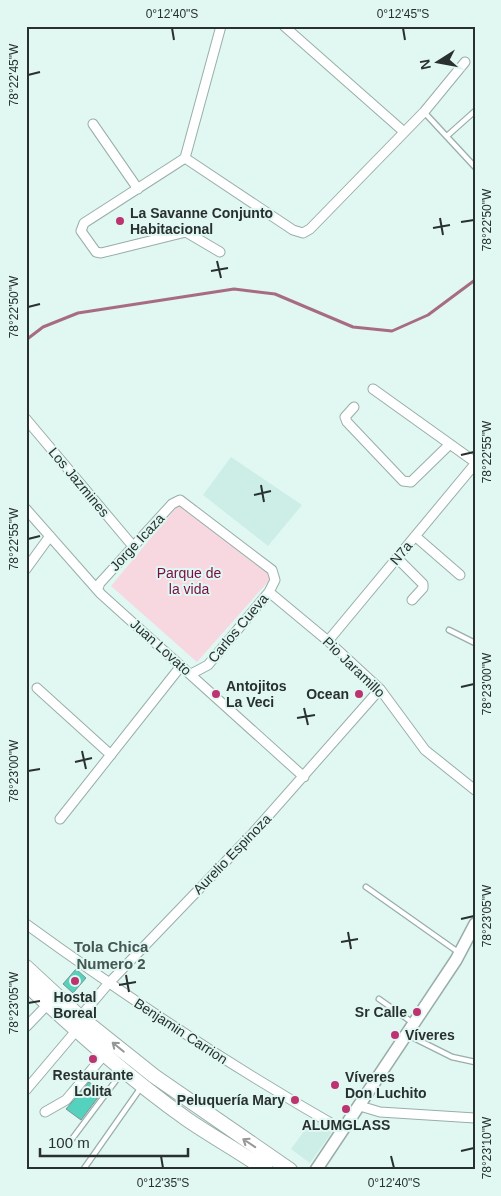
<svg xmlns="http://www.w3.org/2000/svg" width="501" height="1196" viewBox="0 0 501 1196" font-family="Arial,sans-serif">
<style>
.built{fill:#cdeee7}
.green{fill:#f7d8e1}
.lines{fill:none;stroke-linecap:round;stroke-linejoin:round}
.stream{stroke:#a86c81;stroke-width:3}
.building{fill:#55d2be;stroke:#7e938f}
.service-casing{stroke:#98aea9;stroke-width:7}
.minor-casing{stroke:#98aea9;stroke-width:11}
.tertiary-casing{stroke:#98aea9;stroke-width:14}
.primary-casing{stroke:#98aea9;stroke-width:16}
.service{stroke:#fff;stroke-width:4.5}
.minor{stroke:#fff;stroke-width:9}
.tertiary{stroke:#fff;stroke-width:11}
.primary{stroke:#fff;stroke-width:14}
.oneway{stroke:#949897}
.ticks{fill:none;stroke:#28312f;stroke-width:2}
.poi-dot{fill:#bc336f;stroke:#e0f7f2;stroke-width:2}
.labels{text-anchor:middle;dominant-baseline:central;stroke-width:4;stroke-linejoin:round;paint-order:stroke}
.poi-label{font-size:14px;font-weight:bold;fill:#28312f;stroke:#e0f7f2;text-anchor:start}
.street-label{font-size:14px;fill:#28312f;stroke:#e0f7f2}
.park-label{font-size:14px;fill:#7a0e43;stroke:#e0f7f2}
.neighbourhood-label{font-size:15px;font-weight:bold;fill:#435652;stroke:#e0f7f2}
.neatline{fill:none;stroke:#28312f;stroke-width:2}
.ticks-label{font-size:12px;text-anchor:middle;fill:#28312f}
</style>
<rect width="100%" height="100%" fill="#e0f7f2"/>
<path class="built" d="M231,457L302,505L268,546L203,495Z
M313,1119L332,1132L310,1163L291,1149Z"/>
<path class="green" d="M180,503L273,576L197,662L111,586Z"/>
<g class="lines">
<path class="stream" d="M26,340L43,327L78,313L234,289L275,294L353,327L392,331L428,315L475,280"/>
</g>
<path class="building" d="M76,969L86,978L73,993L63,984Z
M89,1082L102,1092L81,1120L66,1109Z"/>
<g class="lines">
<g class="service-casing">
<path id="service" d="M424,112L475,167
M447,136L475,111
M449,630L475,643
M366,887L458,952
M379,999L413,1023
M408,1035L452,1057L475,1062
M72,1139L123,1071
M83,1170L142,1086"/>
</g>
<g class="minor-casing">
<path id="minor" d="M284,26L403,131
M93,124L138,189
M185,158L293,230L303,233L310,229L424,112L465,62
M220,252L186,232L101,253L96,252L81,231L84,223L185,158L221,26
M373,389L475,462
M354,407L345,417L347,422L403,481L411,482L450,444
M26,419L132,545
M26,509L101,594L304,777
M415,536L460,575
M397,558L423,584V588L412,600
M26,569L50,536
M98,588L100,583L172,504L180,500L272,570L275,580L269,592L208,665L191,674
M269,592L328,641L380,689L425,750L475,790
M328,641L475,464
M37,688L111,755
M60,819L181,666
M26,924C128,998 232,1067 341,1129
M80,1017L108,984L253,833L380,689
M26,1027L48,1004
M26,1090L75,1032
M360,1106L380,1112L475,1118
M45,1112L66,1100L104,1055"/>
</g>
<g class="tertiary-casing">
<path id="tertiary" d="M316,1170L456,960L475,924"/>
</g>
<g class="primary-casing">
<path id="primary" d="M26,967L80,1017L154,1076L290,1170
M26,984C78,1032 130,1079 188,1120C213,1137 240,1152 266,1170"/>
</g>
<use href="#service" class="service"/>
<use href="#minor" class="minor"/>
<use href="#tertiary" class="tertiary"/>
<use href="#primary" class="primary"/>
</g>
<defs><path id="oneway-shaft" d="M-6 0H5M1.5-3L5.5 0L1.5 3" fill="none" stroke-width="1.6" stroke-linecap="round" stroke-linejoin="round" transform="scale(1.25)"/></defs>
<g class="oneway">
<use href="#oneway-shaft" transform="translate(118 1047) rotate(-141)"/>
<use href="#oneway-shaft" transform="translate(249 1143) rotate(-146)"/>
</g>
<path class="ticks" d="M172,28L174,40M403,28L405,40M28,75L40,72M440,218L443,235M461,222L474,220M433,228L450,225M217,261L221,278M211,271L228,268M28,307L40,304M461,455L474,452M261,485L264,502M254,495L271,491M28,539L40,536M461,687L474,684M304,708L308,725M297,718L315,715M82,751L86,769M75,762L92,758M28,771L40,769M461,919L474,916M348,932L351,949M341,942L358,939M126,975L129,992M119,985L136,982M28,1003L40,1001M461,1151L474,1148M161,1156L163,1168M391,1156L394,1168"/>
<g class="poi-dot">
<circle cx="120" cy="221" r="5"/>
<circle cx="216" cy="694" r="5"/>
<circle cx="359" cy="694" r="5"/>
<circle cx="75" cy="981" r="5"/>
<circle cx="417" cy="1012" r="5"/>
<circle cx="395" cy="1035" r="5"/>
<circle cx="93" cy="1059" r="5"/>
<circle cx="335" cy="1085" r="5"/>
<circle cx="295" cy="1100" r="5"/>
<circle cx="346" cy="1109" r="5"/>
</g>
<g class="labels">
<g class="poi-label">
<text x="130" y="213">La Savanne Conjunto<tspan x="130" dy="16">Habitacional</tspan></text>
<text x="226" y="686">Antojitos<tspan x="226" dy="16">La Veci</tspan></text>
<text x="349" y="694" text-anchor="end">Ocean</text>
<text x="75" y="997" text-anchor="middle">Hostal<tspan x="75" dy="16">Boreal</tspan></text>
<text x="407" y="1012" text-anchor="end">Sr Calle</text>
<text x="405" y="1035">Víveres</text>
<text x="93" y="1075" text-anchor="middle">Restaurante<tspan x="93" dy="16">Lolita</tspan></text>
<text x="345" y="1077">Víveres<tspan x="345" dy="16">Don Luchito</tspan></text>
<text x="285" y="1100" text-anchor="end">Peluquería Mary</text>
<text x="346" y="1125" text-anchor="middle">ALUMGLASS</text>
</g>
<g class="street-label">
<text transform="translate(79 482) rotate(50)">Los Jazmines</text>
<text transform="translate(137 542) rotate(-47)">Jorge Icaza</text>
<text transform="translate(401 553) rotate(-50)">N7a</text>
<text transform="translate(238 628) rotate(-50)">Carlos Cueva</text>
<text transform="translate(161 647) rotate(42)">Juan Lovato</text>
<text transform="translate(354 667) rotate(44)">Pio Jaramillo</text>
<text transform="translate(232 854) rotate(-46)">Aurelio Espinoza</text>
<text transform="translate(181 1031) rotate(33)">Benjamin Carrion</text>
</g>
<g class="park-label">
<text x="189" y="573">Parque de<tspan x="189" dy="16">la vida</tspan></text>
</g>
<g class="neighbourhood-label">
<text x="111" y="946">Tola Chica<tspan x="111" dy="17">Numero 2</tspan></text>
</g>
</g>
<rect width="501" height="1196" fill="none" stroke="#e0f7f2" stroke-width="55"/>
<g transform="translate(438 62) rotate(259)" stroke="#e0f7f2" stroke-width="4" paint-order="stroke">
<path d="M0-4L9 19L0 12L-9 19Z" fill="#28312f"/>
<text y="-8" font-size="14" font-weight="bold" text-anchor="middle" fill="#28312f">N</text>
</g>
<path d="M40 1148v8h148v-8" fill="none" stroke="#28312f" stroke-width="2.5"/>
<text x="48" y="1148" font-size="15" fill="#28312f" stroke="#e0f7f2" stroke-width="4" paint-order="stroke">100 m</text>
<rect x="28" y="28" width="446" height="1140" class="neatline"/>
<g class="ticks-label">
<text x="172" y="18">0°12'40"S</text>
<text x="403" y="18">0°12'45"S</text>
<text transform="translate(14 75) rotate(-90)" y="4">78°22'45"W</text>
<text transform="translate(487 220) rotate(-90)" y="4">78°22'50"W</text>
<text transform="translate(14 307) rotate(-90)" y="4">78°22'50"W</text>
<text transform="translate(487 452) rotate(-90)" y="4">78°22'55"W</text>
<text transform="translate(14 539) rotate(-90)" y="4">78°22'55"W</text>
<text transform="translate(487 684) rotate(-90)" y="4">78°23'00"W</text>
<text transform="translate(14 771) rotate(-90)" y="4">78°23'00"W</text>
<text transform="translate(487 916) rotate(-90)" y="4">78°23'05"W</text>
<text transform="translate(14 1003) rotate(-90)" y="4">78°23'05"W</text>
<text transform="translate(487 1148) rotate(-90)" y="4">78°23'10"W</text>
<text x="163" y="1187">0°12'35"S</text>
<text x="394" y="1187">0°12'40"S</text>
</g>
</svg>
